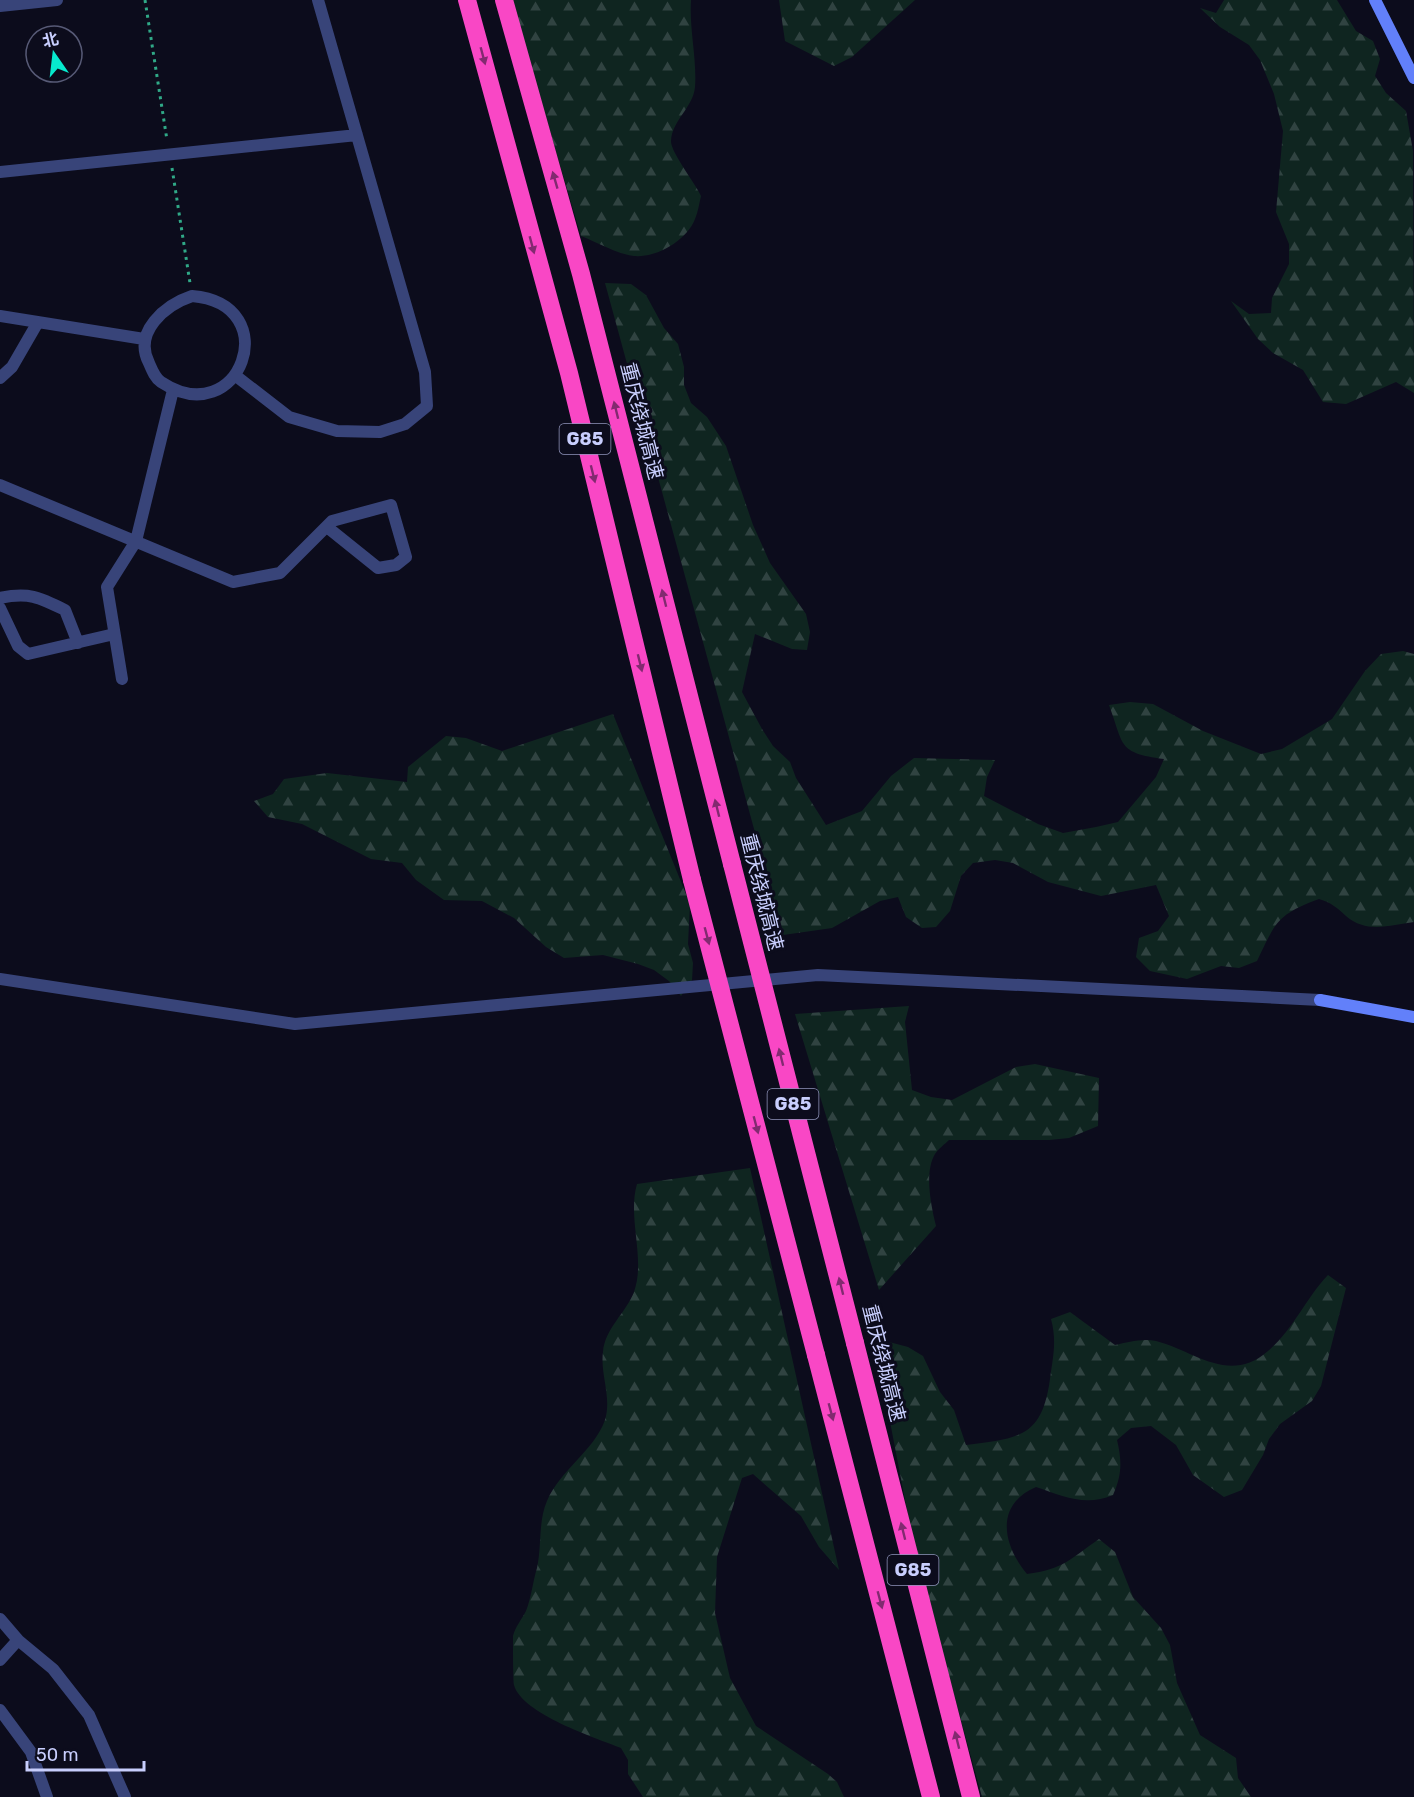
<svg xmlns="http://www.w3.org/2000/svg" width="1414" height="1797" viewBox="0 0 1414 1797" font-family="Rubik,'Noto Sans SC',sans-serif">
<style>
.forest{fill:url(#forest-firs)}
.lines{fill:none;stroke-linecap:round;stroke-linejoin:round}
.path{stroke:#30a987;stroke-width:3;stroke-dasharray:3 4.5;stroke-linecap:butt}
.street{stroke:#384479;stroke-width:12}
.secondary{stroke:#6280fa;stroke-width:12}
.highway{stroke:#f947c5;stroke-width:18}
.highway-bridge{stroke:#f947c5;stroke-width:18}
.oneway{fill:#822a70}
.labels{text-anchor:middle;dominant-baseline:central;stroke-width:6;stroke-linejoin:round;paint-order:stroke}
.shield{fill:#0c0c1c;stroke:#9094ba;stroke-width:1.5}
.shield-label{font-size:18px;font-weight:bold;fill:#c8cefd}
.street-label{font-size:20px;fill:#c8cefd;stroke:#0c0c1c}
</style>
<defs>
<pattern id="forest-firs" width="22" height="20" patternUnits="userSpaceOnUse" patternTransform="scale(1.5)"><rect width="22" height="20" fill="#0f2520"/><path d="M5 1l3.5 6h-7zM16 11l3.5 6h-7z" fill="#304341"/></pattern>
</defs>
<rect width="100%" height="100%" fill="#0c0c1c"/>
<path class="forest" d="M511,0H691C689,29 697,58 695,87C693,108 672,120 671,141C670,151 695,183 701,196C699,204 698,212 695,219C687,240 657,258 634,256C617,254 597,242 581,236Z
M779,0H915L852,57L834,66L785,41Z
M1224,0H1337L1356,31L1373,41L1380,59L1375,76L1386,93L1406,111L1413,151L1414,393L1396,382L1346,404L1323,402L1303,370L1273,353L1258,339L1231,301L1249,314L1271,313L1272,298L1289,264V244L1276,212L1283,131L1274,94L1260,60L1249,45L1220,27L1200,8L1216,13Z
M605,283L631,284L646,295L664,328L678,344L684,367V385L691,403L707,417L726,446L753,525L770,563L806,614L810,632L807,650L792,649L755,634L742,692L762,729L773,746L790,762L796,778L826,825L862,811L891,776L914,758L995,760L987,777L984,796L1038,824L1063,833L1096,827L1118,822L1156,777L1164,759C1117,753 1124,745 1109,705L1130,702L1153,704L1203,731L1261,754L1282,749L1332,719L1365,671L1381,654L1403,651L1414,654V922C1390,925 1367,934 1346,916C1336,907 1332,903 1319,899C1276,915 1276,922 1257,961L1239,968L1221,966L1187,979L1150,971L1136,957L1139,938L1158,931L1169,916L1156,885L1101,896L1048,882L1013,863L995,860L973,863L961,876L950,911L936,927L922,928L906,917L898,897L880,901L832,928L783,935Z
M613,714L690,904L688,944L693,963L692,980L681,996L669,981L654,970L638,964L603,955L564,958L546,947L514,918L482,901L444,900L416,880L402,863L371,859L302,824L268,817L254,801L273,794L284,779L327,773L407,782L408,767L446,736L466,738L502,751Z
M909,1006L905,1022L912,1090L931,1097L952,1100L1016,1067L1035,1064L1099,1078L1098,1126L1069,1138L1049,1140H949C945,1144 938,1149 935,1154C924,1172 931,1206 936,1226L879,1290L795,1014Z
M750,1168L839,1570L819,1547L801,1516L753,1474L742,1478L717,1557L715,1613L730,1678L756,1726L828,1774L837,1782L844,1797H643L628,1774V1760L621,1748C596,1738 522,1714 514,1685C513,1681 513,1641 513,1636C515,1627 522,1619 526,1611C531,1599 533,1581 537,1568C542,1546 538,1522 547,1501C560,1470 594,1451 605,1420C612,1397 600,1374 603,1352C605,1328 626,1313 634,1292C646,1258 627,1218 637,1184Z
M1328,1275L1346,1288L1321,1386L1312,1401L1280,1424L1269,1439L1263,1455L1242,1490L1224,1497L1193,1475L1176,1445L1151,1426L1131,1428L1117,1440C1122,1461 1122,1475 1113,1495C1085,1507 1063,1496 1036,1487C994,1505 1003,1545 1027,1574C1064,1569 1070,1559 1099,1539L1115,1552L1133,1597L1161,1628L1170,1645L1177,1683L1200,1735L1236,1758L1238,1778L1251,1797H982L915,1552L874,1338L908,1347L923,1356L940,1392L954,1410L966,1445C1019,1438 1042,1438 1050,1379C1053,1357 1057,1341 1051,1319L1070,1312L1115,1345C1128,1342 1143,1338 1156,1341C1195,1351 1229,1385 1268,1351C1293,1330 1306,1298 1328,1275Z"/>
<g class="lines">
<path class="path" d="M145,0L167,140
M172,168L190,283"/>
<path class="street" d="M0,6L57,0
M0,172L357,135
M192,296C287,304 240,434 161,382C155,378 152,370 149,363C133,332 165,305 192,296Z
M0,316L144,339
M236,376L289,417L337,431L380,432L405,424L427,406L425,372L318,0
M0,378L12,367L38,322
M0,485L233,582L280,573L332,521L391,505L406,557L396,565L378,568L327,527
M0,598C28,592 39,597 65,610L78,643
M0,608L18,646L28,654L110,635
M122,679L107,587L136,541L173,390
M0,979L295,1024L818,975L1320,1000
M0,1619L18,1640
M0,1660L18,1640L53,1669L89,1715L125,1797
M0,1710L31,1752L47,1797"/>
<path class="secondary" d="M1375,0L1414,78
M1320,1000L1414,1017"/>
<path class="highway" d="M467,0L569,373L692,880
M504,0L581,274L732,864
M855,1343L971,1797
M816,1355L931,1797"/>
<path class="highway-bridge" d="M732,864L855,1343
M692,880L816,1355"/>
</g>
<defs><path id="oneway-solid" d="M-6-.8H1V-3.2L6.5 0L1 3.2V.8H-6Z" transform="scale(1.5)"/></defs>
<g class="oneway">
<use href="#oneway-solid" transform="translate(483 56) rotate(75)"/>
<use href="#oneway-solid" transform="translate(555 180) rotate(-106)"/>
<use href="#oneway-solid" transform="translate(532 245) rotate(75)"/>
<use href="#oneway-solid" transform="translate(616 410) rotate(-104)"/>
<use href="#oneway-solid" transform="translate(593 474) rotate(76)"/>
<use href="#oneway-solid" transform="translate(664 598) rotate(-104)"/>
<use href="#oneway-solid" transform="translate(640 663) rotate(76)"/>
<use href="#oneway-solid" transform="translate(717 808) rotate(-104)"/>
<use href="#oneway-solid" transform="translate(707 936) rotate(75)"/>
<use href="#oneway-solid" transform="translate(781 1057) rotate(-104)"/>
<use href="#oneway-solid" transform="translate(756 1125) rotate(75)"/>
<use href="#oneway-solid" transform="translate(841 1286) rotate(-104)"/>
<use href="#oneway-solid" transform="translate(831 1412) rotate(75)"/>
<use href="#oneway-solid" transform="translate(903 1531) rotate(-104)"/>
<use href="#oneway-solid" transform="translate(880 1600) rotate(75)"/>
<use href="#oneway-solid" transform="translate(957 1740) rotate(-104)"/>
</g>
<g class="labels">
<g class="shield">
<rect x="559.5" y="424" width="51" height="30" rx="4.5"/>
<rect x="767.5" y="1089" width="51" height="30" rx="4.5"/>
<rect x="887.5" y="1555" width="51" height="30" rx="4.5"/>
</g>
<g class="shield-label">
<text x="585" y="439">G85</text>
<text x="793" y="1104">G85</text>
<text x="913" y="1570">G85</text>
</g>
<g class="street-label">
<text transform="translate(642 421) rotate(76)">重庆绕城高速</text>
<text transform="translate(762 892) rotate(76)">重庆绕城高速</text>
<text transform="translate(884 1363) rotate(76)">重庆绕城高速</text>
</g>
</g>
<g transform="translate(54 54) rotate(346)"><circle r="28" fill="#0c0c1c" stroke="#575a76" stroke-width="1.5"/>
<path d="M0-4.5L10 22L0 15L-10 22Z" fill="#07eace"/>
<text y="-9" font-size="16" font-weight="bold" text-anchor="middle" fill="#c8cefd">北</text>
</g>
<path d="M27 1761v9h117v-9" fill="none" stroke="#c8cefd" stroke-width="3"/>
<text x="36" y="1761" font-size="18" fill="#c8cefd" stroke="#0c0c1c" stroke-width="4.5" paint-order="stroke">50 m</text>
</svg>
